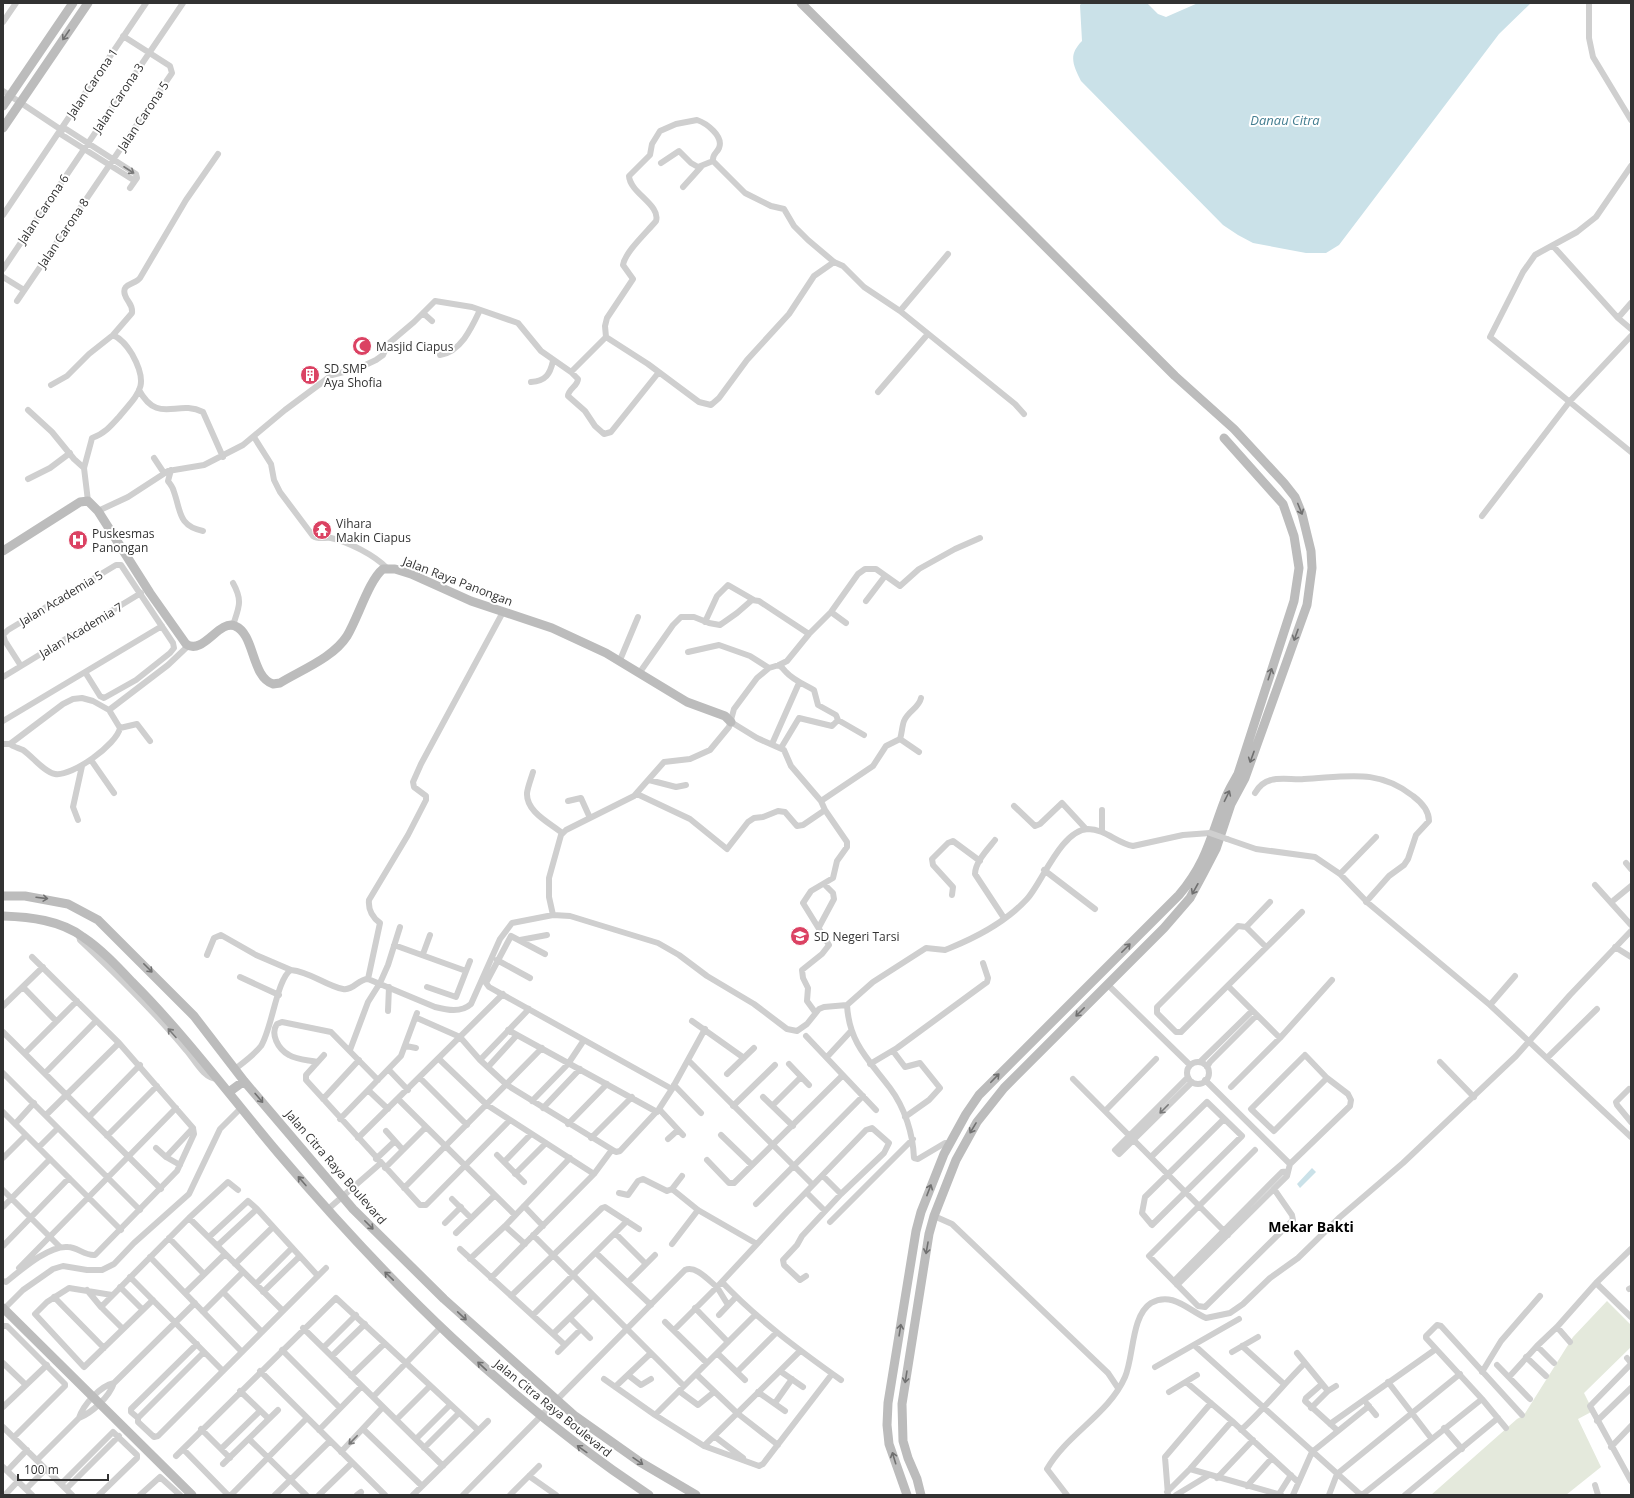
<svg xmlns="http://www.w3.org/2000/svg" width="1634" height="1498" viewBox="0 0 1634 1498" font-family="'Open Sans',sans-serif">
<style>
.green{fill:#e4e9dc}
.water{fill:#cae1e8}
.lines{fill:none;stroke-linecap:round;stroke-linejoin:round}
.street{stroke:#cfcfcf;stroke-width:6}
.secondary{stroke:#bcbcbc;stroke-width:9}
.street-bridge{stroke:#cfcfcf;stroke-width:6}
.oneway{stroke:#707070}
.oneway2{stroke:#797979}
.labels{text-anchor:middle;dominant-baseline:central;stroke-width:4;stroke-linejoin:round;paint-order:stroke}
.street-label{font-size:12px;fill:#323232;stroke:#fff}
.poi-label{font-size:12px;fill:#323232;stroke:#fff;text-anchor:start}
.water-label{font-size:13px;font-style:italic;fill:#447e91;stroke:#fff}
.quarter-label{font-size:14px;font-weight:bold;fill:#000;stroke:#fff}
</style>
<rect width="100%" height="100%" fill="#fff"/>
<path class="green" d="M1607,1301L1631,1325V1347L1584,1393L1593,1411L1578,1419L1601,1467L1566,1495H1431L1517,1419L1524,1415L1573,1337Z"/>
<path class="water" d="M1082,3H1147L1158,14L1166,17L1198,3H1531L1499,34L1339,245L1326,253H1306L1253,243L1238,235L1223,225L1081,81C1073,65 1068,55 1082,41L1080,5Z
M1312,1168L1316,1172L1300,1188L1297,1184Z"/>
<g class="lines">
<path class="street" d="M1589,3V38L1593,57L1631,120
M3,22L16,3
M3,91L60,129L62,135L135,181
M60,129H66L136,174L137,178L130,188
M661,163L679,151L691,163L698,167L713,161
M1631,166L1596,217L1577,232L1535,255L1523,272L1490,337L1631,452
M683,187L701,167L699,168
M3,215L146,3
M1553,246L1618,318L1631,329
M3,269L183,3
M3,277L24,290
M17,301L172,73L170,66L123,36
M900,311L948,254
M423,313L432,321
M1618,318L1631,303
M606,337L648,364L699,402L711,405L719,398L747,360L789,314L814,276L834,262
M440,355C461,352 472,327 480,310
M571,372L606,337L605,326L607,318L633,279L623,265C625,252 647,232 656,221C661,205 630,193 629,176L650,155L652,144L660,131L676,124L697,120C706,123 724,136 719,148C717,153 712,154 713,161L745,193L771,206L784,209L794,226L808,240L834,262L843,266L864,287L900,311L1015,404L1024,414
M531,382C546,381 550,374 553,361
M51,385L67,376L89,354L113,335
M139,390C158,425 177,399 203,412L223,457
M878,392L927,335
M28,410L52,432L74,459L84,468
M254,437L271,464L274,480L280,492L313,536C319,540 325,537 331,538C349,542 374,555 387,568
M154,458L164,473
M171,470L168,481C170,484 173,487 174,492C181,511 178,526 203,531
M28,479L50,468L70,453
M88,501L84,468L91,442L92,438C104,434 111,426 119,417C139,393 150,386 132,354C127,346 122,339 113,335L132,313C133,304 127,302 125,295C121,283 135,285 140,278L186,200L218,154
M98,511L128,497L168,471L204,465L243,445L285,410L332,375L359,368L376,360L383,355L388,344L414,322L435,301L472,307L518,323L541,351L571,372L578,379C578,386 568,389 568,396L585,411L595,426L604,434L611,432L659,372
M1482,516L1570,401L1631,336
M233,583C243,601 239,607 233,625
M866,601L885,576
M831,612L846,623
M705,622L717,596L728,585L754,600
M688,652L719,645L750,656L769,668
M620,660L638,617
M779,665C783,668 784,670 786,672C793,680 805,685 814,690L818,705L836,715L838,720L864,735
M21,666L5,641L3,635L8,630L116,565H121L173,643L174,648L170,653L136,680L104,698L100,696L85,672
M640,672L673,625L681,617H694L709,623L720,625L737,613L752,600L759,601L809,634
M3,677L141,593
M109,710L168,665L188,646
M3,721L162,626
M731,722L757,738L784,750L791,766L821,801L825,810L847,842V847L837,861L833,878L811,891L803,903L829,945L822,954L802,970L803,978L808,988L807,1001L815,1012
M120,728L137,724L150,741
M900,739C902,733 902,726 904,721C908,711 919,708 921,698
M3,744H10L63,704L73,699L82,698L93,701L109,710L120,728C117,744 72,777 55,774C44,772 33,757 23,750C19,748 13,747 10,744
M772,744L799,683
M781,748L799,718L832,726L838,720
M91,760L114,793
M533,772C531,779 528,786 527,793C526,812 550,823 562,833
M649,780L676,787L686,785
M1255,793C1259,786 1263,782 1271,780C1281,777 1294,780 1304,779C1346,777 1378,768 1413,796C1421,802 1429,810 1429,821L1416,835L1408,859L1404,865L1389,876L1366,902
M637,794L690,819L727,849L748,822L754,818L763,817L778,811L785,812L797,826L803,825L825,810
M568,801L581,798L590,818
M821,801L873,766L886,746L900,739L919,752
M1014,806L1035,826L1040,824L1062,803L1086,829
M78,820L73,807L82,766
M1102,831V810
M1227,839L1256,849L1315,857L1340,874L1368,903L1490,1005L1631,1137
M995,840C988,849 975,862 975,874L1004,918
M1626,863L1631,869
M1044,870L1095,909
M1340,874L1376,837
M1595,885L1631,925
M952,895L953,887L933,865L932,859L948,843L953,841L980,861
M1614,900L1631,886
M553,915L549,897V878L561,835L566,830L634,796L664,762L690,759L710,750L729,727L734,709L757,678L769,668L779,665L787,661L809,634L831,612L858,574L865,569H876L900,586L919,569L955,549L980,538
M819,927L834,899L833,893L824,884
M1246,927L1270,902
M79,936L80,940C117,975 154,1011 186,1050C195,1060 203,1078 217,1079
M520,940L547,935
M394,945L466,971
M1266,947L1246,927L1238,926L1157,1007V1013L1176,1032H1181L1302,912
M1615,947L1631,957
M423,954L430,935
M545,954L511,936L486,983L489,987L672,1089
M207,955L214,938L221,935L256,955L291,970
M497,960L530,978
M240,977L279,995
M368,979L380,923C372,917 368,910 369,900L408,835L426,800V796L414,787L413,782L421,764L503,612
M1108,985L1190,1065
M1228,986L1280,1038
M23,987L56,1021
M427,987L456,997L470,961
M847,1005C849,1043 869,1060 890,1088C905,1108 913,1134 914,1158L918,1159L945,1143L949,1144
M1490,1005L1515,976
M3,1006L43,967
M388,1011L389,987
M417,1018L460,1037L480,1060L507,1085L616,1152L620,1151L659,1109L672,1089L705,1029
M692,1021L744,1058
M508,1030L657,1112
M3,1032L161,1189
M806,1036L876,1110
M406,1046L416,1048
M350,1050L368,1002L380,983L388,965L400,927
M893,1051L905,1067L920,1063L940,1088L929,1100L905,1117
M25,1053L77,1001
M324,1055L306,1075V1080L420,1205H426L510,1120
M827,1057L851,1031
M1547,1058L1597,1009
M439,1059L487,1105L594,1174L491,1278
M480,1060L529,1009
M688,1060L813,1185
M317,1062C309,1060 297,1060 289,1055C278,1049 270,1034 277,1024L282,1022L331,1032L378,1080
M1200,1062L1252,1011
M1440,1062L1474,1097
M1187 1073a11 11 0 1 1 22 0a11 11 0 1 1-22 0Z
M789,1064L809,1085
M870,1064L897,1048L987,982L988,978L983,963
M488,1067L517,1035
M1207,1067L1210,1062L1257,1015
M235,1069C244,1062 254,1055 261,1046C272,1029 277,978 291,970C311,972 326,986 343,989C353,991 358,979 368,979L435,1007C447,1010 461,1013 471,1004L500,939L512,923L553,915L570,916L658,943L679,955L707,976L754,1004L787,1029L797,1031L807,1024L819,1009L824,1007L847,1005L873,982L926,948L945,950L950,948C977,937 1007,921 1027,899C1042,883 1061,830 1088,829C1105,829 1117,843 1133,846L1183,835L1210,833
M389,1070L408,1090
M3,1073L140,1210
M45,1073L96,1021
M727,1074L754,1048
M1188,1077L1115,1150L1119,1154L1192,1082
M420,1078L467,1125
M1073,1079L1228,1235
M1205,1080L1290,1164L1350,1106L1351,1100L1348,1094L1327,1078L1305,1055L1251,1109L1274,1131L1327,1078
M674,1085L701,1113
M1231,1087L1280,1038L1332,980
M1629,1089L1616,1102L1617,1105L1631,1122
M369,1091L388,1109
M763,1097L793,1126
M323,1099L359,1060
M398,1099L515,1215
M532,1101L568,1064L584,1040
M733,1106L775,1065
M772,1106L801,1077
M543,1108L580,1069
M659,1109L683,1135
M1105,1111L1156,1059
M3,1112L121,1230
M46,1115L119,1043
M89,1117L140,1065
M340,1119L401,1056L417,1013
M15,1124L34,1103
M568,1124L607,1084
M386,1131L403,1150L426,1127
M721,1135L752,1165
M107,1136L157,1086
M358,1138L503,994
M591,1138L632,1097
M668,1139L678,1130
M39,1147L58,1128
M156,1148L166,1157L180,1165
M1255,1150L1149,1256L1198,1306L1205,1307L1293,1220L1292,1215L1274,1189
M497,1155L524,1182
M166,1157L193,1128
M1151,1157L1207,1102L1242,1136L1152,1225L1142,1213L1145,1197L1224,1119
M3,1158L26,1135
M376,1159L395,1141
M707,1160L729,1183H734L843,1075
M504,1162L531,1134
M385,1168L403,1150
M515,1174L546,1143
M594,1174L611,1151
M682,1176L672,1189L698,1210L757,1244
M404,1188L542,1048
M3,1190L60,1247
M619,1193L628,1195L638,1181L643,1179L667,1191L672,1189
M807,1193L825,1211
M452,1199L471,1218
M756,1204L863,1096
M524,1206L543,1226
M3,1207L50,1159
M327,1210L381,1163
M934,1216L952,1224L1108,1373L1118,1388
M189,1218L283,1311
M830,1222L913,1139
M445,1223L461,1207
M505,1226L525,1244
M456,1233L495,1195
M615,1233L646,1264
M533,1235L684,1386
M209,1237L248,1201L257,1209
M169,1238L204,1274
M672,1244L698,1210
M3,1246L69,1178
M217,1246L257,1209L318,1276
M460,1249L565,1345
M596,1253L651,1305
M150,1257L242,1352
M470,1259L505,1226L570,1158
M235,1264L273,1227
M19,1268L176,1108
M806,1276L800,1280L784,1265L783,1260L797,1245L802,1236L841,1194
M130,1277L223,1371
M3,1281L6,1282C21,1270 49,1245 68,1247C77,1247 85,1256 95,1255L177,1171L194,1134L193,1128L119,1043L32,957
M1174,1281L1282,1172L1288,1171
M628,1282L655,1255
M722,1282C758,1320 799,1350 841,1380
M1596,1283L1631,1317
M256,1284L292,1248
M1177,1285L1287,1176L1290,1164
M120,1287L143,1310
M1629,1289L1631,1288
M87,1290L101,1307L189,1218L228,1182L238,1190
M223,1292L262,1332
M263,1292L300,1256
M185,1293L225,1254
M112,1295L69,1288L47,1302L35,1314L84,1367L153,1300
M511,1296L602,1208L605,1207L639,1229
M54,1297L104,1348
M101,1307L123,1329
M695,1308L728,1342
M3,1310L23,1290L53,1269L63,1266L87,1270H102L114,1264L134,1243L189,1194L220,1129L241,1108
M203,1312L243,1272
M533,1315L627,1221
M719,1315L736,1297
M570,1318L590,1338
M665,1322L707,1363
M3,1326H7L65,1384V1386L14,1437
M1557,1327L1570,1342
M303,1328L443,1466
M674,1330L717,1287L728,1305
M553,1334L593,1295
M1194,1345L1361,1495
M1242,1346L1284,1384
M1537,1346L1554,1363
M323,1348L356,1315
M282,1350L340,1408
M204,1352L138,1418V1422L154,1437L158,1436L326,1268
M558,1352L581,1329
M1232,1352L1258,1337
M717,1353L745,1380
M1297,1353L1328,1391
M332,1356L365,1324
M1526,1357L1546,1376
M1627,1358L1631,1363
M3,1363L26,1385
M1631,1364L1590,1406L1631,1481
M1497,1365L1530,1399
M1155,1367L1239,1319
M260,1371L385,1495
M780,1371L803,1387
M737,1372L776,1333
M1482,1372L1501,1341L1540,1296
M696,1374L737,1413L778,1445
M628,1375L641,1385L651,1379
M351,1376L384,1344
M1509,1377L1537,1346L1557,1327L1596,1283L1631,1249
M604,1379L655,1415L704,1446L759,1466L763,1464L832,1374
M1186,1382L1232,1421L1298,1482
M1388,1382L1431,1438
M1322,1384L1306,1398L1305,1401L1338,1431
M615,1387L651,1353
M240,1391L269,1419
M679,1391L698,1405L714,1392
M758,1392L785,1411
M1169,1392L1197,1375
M373,1397L441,1327
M775,1403L792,1379
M1367,1404L1376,1415
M3,1407L47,1365
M1311,1408L1328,1391L1336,1386
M655,1415L755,1315
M79,1418C83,1405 100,1386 114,1383
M138,1418L131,1412V1409L197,1344
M396,1420L430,1386
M1597,1421L1631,1388
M1330,1424L1436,1349
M3,1427L72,1495
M1444,1428L1462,1449
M1506,1428L1482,1399L1426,1338V1336L1437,1325L1441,1326L1522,1415
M201,1429L230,1458
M363,1429L422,1486
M319,1430L362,1386
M1241,1430C1264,1409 1283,1385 1305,1363
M714,1436L743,1458
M249,1439L306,1495
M416,1439L450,1405
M704,1446L800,1351
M1611,1447L1631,1426
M424,1448L459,1413
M183,1449L228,1495
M221,1449L260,1411
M341,1452L383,1407
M176,1456L336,1298L478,1430
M37,1460L79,1418C93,1412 109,1397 114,1383L195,1303
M223,1464L278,1410
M3,1467L32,1495
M1190,1469L1281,1495
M7,1471L27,1450
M529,1476L556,1495
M1217,1478L1253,1440
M61,1484L113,1432L137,1455V1458L99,1495
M1595,1485L1598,1495
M1247,1486L1272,1458
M26,1489L46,1469
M66,1489L119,1436
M1167,1492L1190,1469L1232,1421
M1279,1494L1291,1475
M5,1495L18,1481
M140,1495L160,1477L180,1495
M231,1495L307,1418
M275,1495L330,1441
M319,1495L352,1463
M357,1495L361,1492
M413,1495L488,1421
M463,1495L685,1270C696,1265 709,1281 717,1287L784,1215L866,1130L872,1128L889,1143L884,1153L841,1194L823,1176
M510,1495L539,1466
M1067,1495L1047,1469C1067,1434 1109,1414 1125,1377C1134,1356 1131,1316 1151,1303C1172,1291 1188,1310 1206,1318L1230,1313L1243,1304L1270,1278L1298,1258L1340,1217L1403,1163L1516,1056L1570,995L1631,931
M1168,1495L1165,1457L1211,1403
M1176,1495L1209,1475
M1293,1495L1312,1452L1369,1406
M1329,1495L1337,1474L1460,1374
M1362,1495L1482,1399
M1405,1495L1498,1418"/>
<path class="secondary" d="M801,3L1175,376L1234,429L1284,483L1295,497L1302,514L1311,551L1312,568L1307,605L1245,778L1231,804L1216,849L1203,874L1190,898L1164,928L1004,1088L977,1122L956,1160L934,1216L929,1234L902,1404L903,1441L908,1458L917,1479L921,1495
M3,106L73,3
M3,128L88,3
M3,551L80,502L88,501L98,511L150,593L186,644C203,656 219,619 235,626C255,634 251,677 273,684L280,683C301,670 333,658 347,636C358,618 369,580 383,569H395L411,574L471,601L552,628L606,653L687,702L725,716L731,722
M3,896H25L68,904L98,920L194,1016L244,1081L353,1209L444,1299L575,1416L640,1462L696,1495
M3,916C30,917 60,920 83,937C101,949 117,966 132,982C186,1036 230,1096 279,1154C389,1283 507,1401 649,1495
M229,1092L244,1081
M3,1308L192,1495
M907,1495L889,1444L887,1425L888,1403L916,1231L921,1212L944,1154L966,1114L979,1095L1179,895C1206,863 1210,839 1224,802C1227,792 1233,783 1238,774L1294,601L1299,568L1294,536L1283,504L1224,438"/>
<path class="street-bridge" d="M1210,833L1227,839"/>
</g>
<defs><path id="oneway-shaft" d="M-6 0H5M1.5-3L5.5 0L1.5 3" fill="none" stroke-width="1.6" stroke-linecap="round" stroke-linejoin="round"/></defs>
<g class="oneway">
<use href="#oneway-shaft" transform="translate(66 35) rotate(124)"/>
<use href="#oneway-shaft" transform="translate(1300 509) rotate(68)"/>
<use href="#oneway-shaft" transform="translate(1296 635) rotate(110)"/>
<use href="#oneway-shaft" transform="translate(1270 674) rotate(-72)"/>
<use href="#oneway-shaft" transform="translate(1252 757) rotate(110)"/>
<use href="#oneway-shaft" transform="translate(1227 796) rotate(-64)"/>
<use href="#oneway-shaft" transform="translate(1195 889) rotate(119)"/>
<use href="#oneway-shaft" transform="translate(42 898) rotate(7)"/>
<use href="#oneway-shaft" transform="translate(1126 948) rotate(-45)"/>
<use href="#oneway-shaft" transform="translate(148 968) rotate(45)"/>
<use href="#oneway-shaft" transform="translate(1080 1012) rotate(135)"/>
<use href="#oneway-shaft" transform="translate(995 1078) rotate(-46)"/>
<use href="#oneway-shaft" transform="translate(259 1098) rotate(50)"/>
<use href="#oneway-shaft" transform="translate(973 1128) rotate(121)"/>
<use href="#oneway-shaft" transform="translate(302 1181) rotate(-131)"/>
<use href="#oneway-shaft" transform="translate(929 1190) rotate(-69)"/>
<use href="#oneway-shaft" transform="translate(369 1225) rotate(45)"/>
<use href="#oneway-shaft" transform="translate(927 1248) rotate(100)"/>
<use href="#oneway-shaft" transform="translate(389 1276) rotate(-136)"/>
<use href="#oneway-shaft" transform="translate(462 1316) rotate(43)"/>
<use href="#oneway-shaft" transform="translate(900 1330) rotate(-81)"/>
<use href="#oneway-shaft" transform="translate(482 1366) rotate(-137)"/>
<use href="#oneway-shaft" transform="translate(906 1377) rotate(99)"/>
<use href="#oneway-shaft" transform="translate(582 1449) rotate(-144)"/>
<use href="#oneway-shaft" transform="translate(894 1458) rotate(-107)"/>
<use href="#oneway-shaft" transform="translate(638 1461) rotate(35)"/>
</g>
<g class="oneway2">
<use href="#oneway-shaft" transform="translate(129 170) rotate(33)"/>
<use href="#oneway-shaft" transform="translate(172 1033) rotate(-132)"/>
<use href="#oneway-shaft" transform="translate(1164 1109) rotate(135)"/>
<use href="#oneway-shaft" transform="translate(353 1440) rotate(134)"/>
</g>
<defs>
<g id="mosque-disc" transform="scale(1)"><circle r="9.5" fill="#db4263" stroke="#fff"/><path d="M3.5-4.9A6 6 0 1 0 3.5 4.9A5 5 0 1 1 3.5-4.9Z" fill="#fff"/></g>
<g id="building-disc" transform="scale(1)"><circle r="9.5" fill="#db4263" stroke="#fff"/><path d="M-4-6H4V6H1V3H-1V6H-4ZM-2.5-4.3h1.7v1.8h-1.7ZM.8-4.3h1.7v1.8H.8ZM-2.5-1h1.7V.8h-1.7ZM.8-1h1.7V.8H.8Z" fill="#fff"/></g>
<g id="temple-disc" transform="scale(1)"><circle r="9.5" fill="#db4263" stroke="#fff"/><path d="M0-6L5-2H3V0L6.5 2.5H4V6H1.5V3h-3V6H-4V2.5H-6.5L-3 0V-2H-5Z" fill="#fff"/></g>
<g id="hospital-disc" transform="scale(1)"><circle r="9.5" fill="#db4263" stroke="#fff"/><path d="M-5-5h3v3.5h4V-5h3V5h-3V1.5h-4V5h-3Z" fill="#fff"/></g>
<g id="school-disc" transform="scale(1)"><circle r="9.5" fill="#db4263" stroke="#fff"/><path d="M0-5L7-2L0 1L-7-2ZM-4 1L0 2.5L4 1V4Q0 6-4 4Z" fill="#fff"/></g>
</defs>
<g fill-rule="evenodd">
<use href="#mosque-disc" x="362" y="346"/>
<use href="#building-disc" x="310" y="375"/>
<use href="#temple-disc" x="322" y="530"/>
<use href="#hospital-disc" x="78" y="540"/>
<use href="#school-disc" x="800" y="936"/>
</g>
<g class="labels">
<g class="street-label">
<text transform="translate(92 83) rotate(-56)">Jalan Carona 1</text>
<text transform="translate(118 98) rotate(-56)">Jalan Carona 3</text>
<text transform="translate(143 116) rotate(-56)">Jalan Carona 5</text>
<text transform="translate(43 209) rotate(-56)">Jalan Carona 6</text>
<text transform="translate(63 233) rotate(-56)">Jalan Carona 8</text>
<text transform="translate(458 581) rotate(21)">Jalan Raya Panongan</text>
<text transform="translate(61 598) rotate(-31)">Jalan Academia 5</text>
<text transform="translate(81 630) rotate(-31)">Jalan Academia 7</text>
<text transform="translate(336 1167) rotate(49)">Jalan Citra Raya Boulevard</text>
<text transform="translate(553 1408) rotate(39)">Jalan Citra Raya Boulevard</text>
</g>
<g class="poi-label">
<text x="376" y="346">Masjid Ciapus</text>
<text x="324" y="368">SD SMP<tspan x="324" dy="14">Aya Shofia</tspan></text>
<text x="336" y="523">Vihara<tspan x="336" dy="14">Makin Ciapus</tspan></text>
<text x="92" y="533">Puskesmas<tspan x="92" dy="14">Panongan</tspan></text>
<text x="814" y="936">SD Negeri Tarsi</text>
</g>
<g class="water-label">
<text x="1285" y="120">Danau Citra</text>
</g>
<g class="quarter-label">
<text x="1311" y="1226">Mekar Bakti</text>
</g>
</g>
<rect width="1634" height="1498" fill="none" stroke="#323232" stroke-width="8"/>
<path d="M18 1474v6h90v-6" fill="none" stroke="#323232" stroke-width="2"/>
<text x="24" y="1474" font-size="12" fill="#323232" stroke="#ffffff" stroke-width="3" paint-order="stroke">100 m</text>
</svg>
